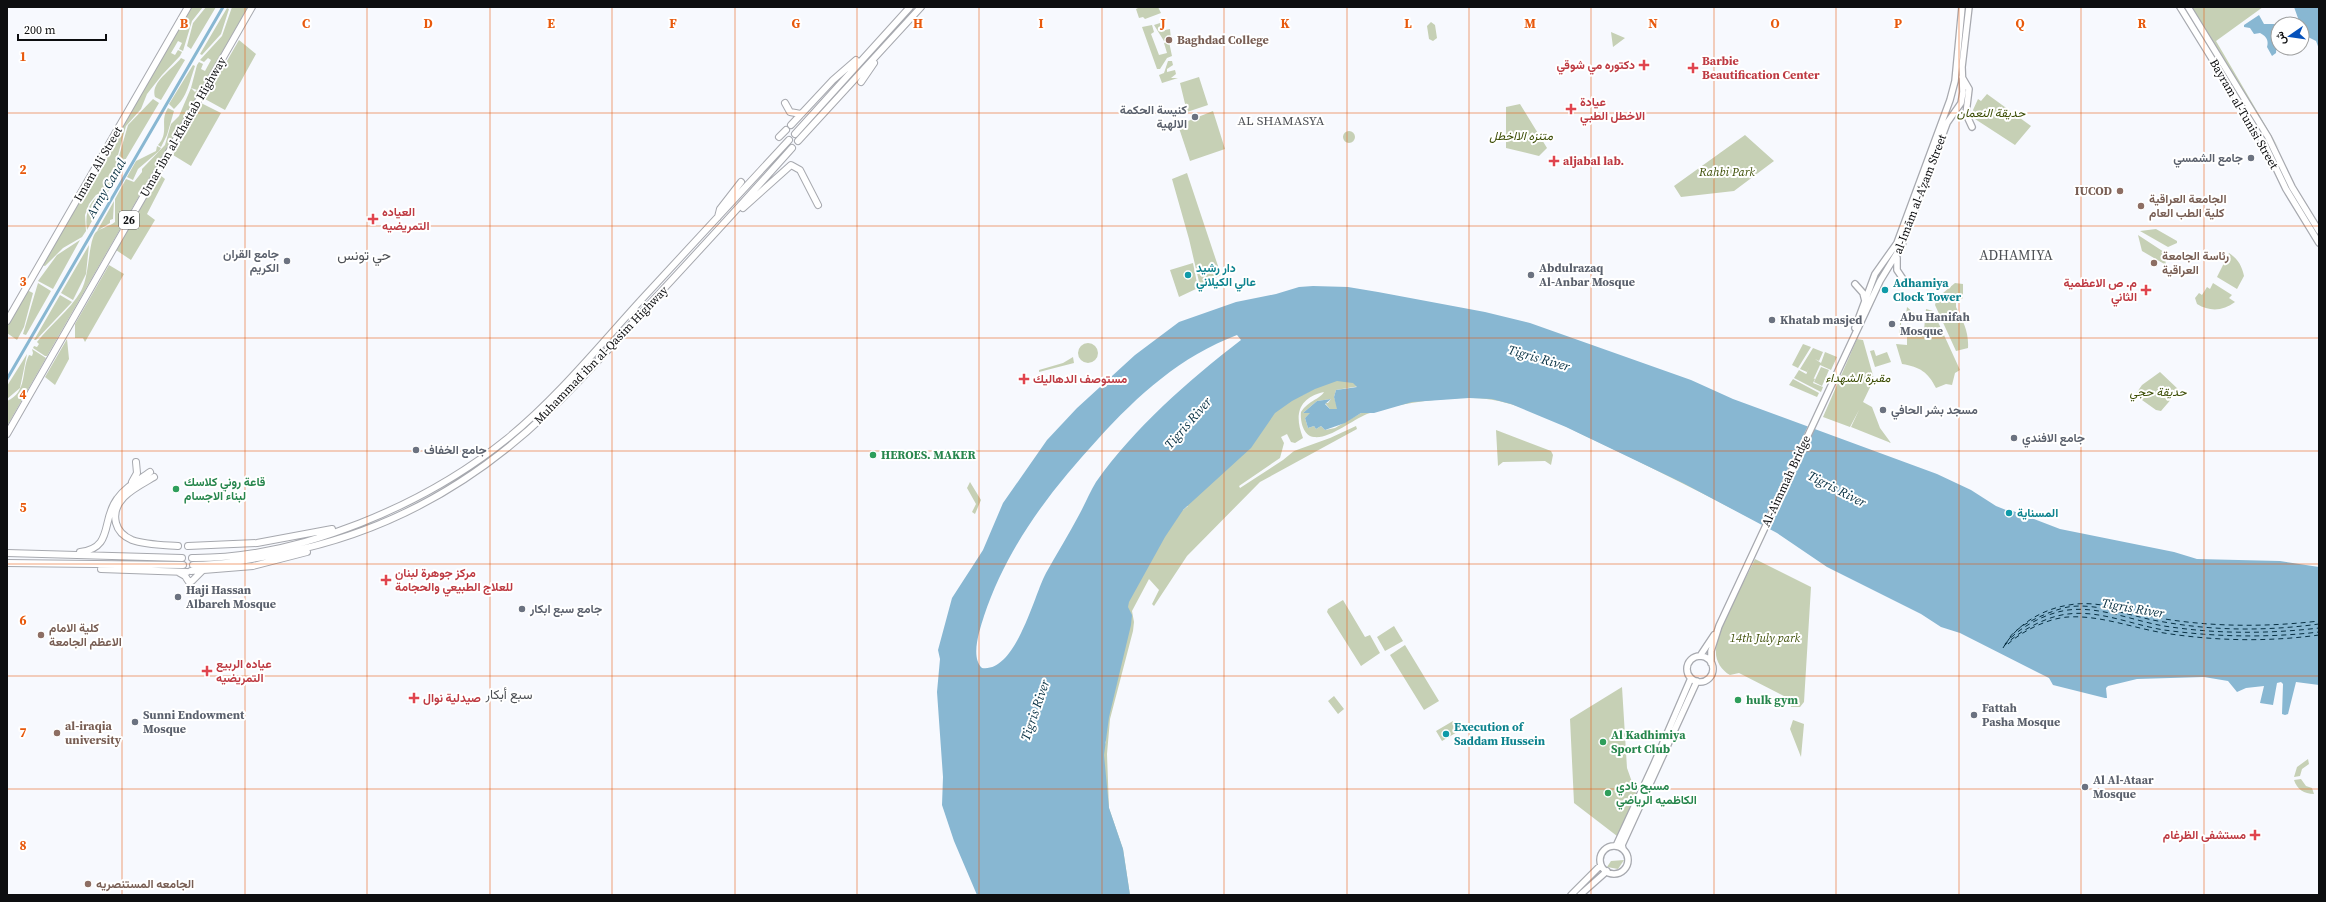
<svg xmlns="http://www.w3.org/2000/svg" width="2326" height="902" viewBox="0 0 2326 902" font-family="'Source Serif 4',Vazirmatn,serif">
<style>
.green{fill:#c6d0b5}
.water{fill:#88b7d2;fill-rule:evenodd}
.pier{fill:#f7f9fe}
.lines{fill:none;stroke-linecap:round;stroke-linejoin:round}
.canal{stroke:#88b7d2;stroke-width:3}
.ferry{stroke:#073043;stroke-width:1;stroke-dasharray:5 4;stroke-linecap:butt}
.primary-casing{stroke:#a7a9af;stroke-width:8}
.highway-casing{stroke:#a7a9af;stroke-width:8}
.primary{stroke:#fff;stroke-width:5.5}
.highway{stroke:#fff;stroke-width:6}
.grid{fill:none;stroke:#e8590c;stroke-width:1;stroke-opacity:0.55}
.education-dot{fill:#8d6e63;stroke:#fff;stroke-width:1.5}
.health-dot{fill:#e0444e;stroke:#fff;stroke-width:1.5}
.worship-dot{fill:#6b7280;stroke:#fff;stroke-width:1.5}
.culture-dot{fill:#0f9aa8;stroke:#fff;stroke-width:1.5}
.leisure-dot{fill:#2e9e5b;stroke:#fff;stroke-width:1.5}
.labels{text-anchor:middle;dominant-baseline:central;stroke-width:4;stroke-linejoin:round;paint-order:stroke}
.shield{fill:#fff;stroke:#565658;stroke-width:1}
.shield-label{font-size:11px;font-weight:bold;fill:#0d0e10}
.education-label{font-size:12px;font-weight:bold;fill:#785e54;stroke:#fff;text-anchor:start}
.health-label{font-size:12px;font-weight:bold;fill:#be3a42;stroke:#fff;text-anchor:start}
.worship-label{font-size:12px;font-weight:bold;fill:#5b616d;stroke:#fff;text-anchor:start}
.park-label{font-size:12px;font-style:italic;fill:#3c4d05;stroke:#fff}
.street-label{font-size:12px;fill:#0d0e10;stroke:#fff}
.culture-label{font-size:12px;font-weight:bold;fill:#0d838f;stroke:#fff;text-anchor:start}
.leisure-label{font-size:12px;font-weight:bold;fill:#27864d;stroke:#fff;text-anchor:start}
.neighbourhood-label{font-size:13px;fill:#4d5055;stroke:#fff}
.water-label{font-size:13px;font-style:italic;fill:#073043;stroke:#fff}
.quarter-label{font-size:14px;fill:#4d5055;stroke:#fff}
.grid-label{font-size:13px;text-anchor:middle;font-weight:bold;fill:#e8590c;stroke:#fff;stroke-width:4;stroke-linejoin:round;paint-order:stroke}
</style>
<rect width="100%" height="100%" fill="#f7f9fe"/>
<path class="green" d="M191,7H203L192,21L183,51L179,49L182,43L178,41L171,53L175,55L178,50L182,52L180,56L162,75L147,94L141,109L126,126L118,155L115,158L124,163L109,189L96,195L89,204L85,215L86,231L82,237L63,248L45,266L42,265Z
M206,7H216L191,49L187,46L193,23Z
M232,7H248L47,356H45L33,348L34,346L37,347L39,344L37,342C51,324 69,311 81,291C90,275 88,241 96,232C101,228 110,226 115,222V199L126,179L134,182L142,172V169L165,145L171,124L179,116L191,88L195,92L197,90L191,88L197,65L199,62L203,64L201,69L205,71L211,60L208,58L204,62L200,60L222,36Z
M1140,7H1158L1161,13L1145,19L1143,17L1139,18L1136,9Z
M2191,7H2263L2216,41L2281,152Z
M227,8L229,9L221,34L202,55L200,54Z
M1163,22L1165,30L1170,29L1171,39L1164,41L1154,25Z
M1431,22L1435,25L1437,38L1433,41L1429,39L1427,26Z
M1152,25L1154,32L1151,34L1159,55L1167,53L1164,43L1169,42L1172,56L1167,58L1160,69H1157L1142,27Z
M1611,32L1625,38L1613,47Z
M239,40L256,54L225,110L205,99Z
M181,58L185,60L161,100L155,97C150,82 173,69 181,58Z
M1168,61H1172L1173,65L1167,69V72L1175,70L1176,74L1171,78H1178L1162,83L1159,75L1164,73Z
M193,65L195,66C189,83 188,96 174,109L169,104Z
M1199,77L1208,105L1187,112L1180,83Z
M1987,94L2031,126L2015,145L1975,119L1973,110L1978,99L1981,101Z
M153,99L159,103L124,162L119,156L128,125Z
M201,103L221,113L191,166L173,155Z
M1520,104L1547,148L1539,156L1506,148V107Z
M168,108L174,111L167,135L161,147L158,145C170,132 159,121 168,108Z
M1213,111L1225,149L1190,161L1178,125Z
M1343 137a6 6 0 1 1 12 0a6 6 0 1 1-12 0Z
M1745,135L1774,161L1734,191L1681,197L1674,186Z
M157,146L161,148L159,151L138,169L133,180L127,177L136,161L156,151Z
M1187,173L1221,275L1200,286L1189,239L1172,179Z
M160,175L165,179L147,214L155,220L131,260L116,250Z
M109,190L87,230C84,211 91,196 109,190Z
M114,201L113,219L110,220V223L97,231Z
M2156,229L2177,241V243L2168,247L2140,231Z
M2138,235L2164,252L2166,265L2142,251Z
M80,240L53,289L38,281L57,255Z
M89,245L86,274L73,300L61,293Z
M2229,253C2238,259 2242,266 2244,276L2237,289L2217,277Z
M1193,263L1198,288L1179,297L1170,270Z
M109,265L124,274L85,342L83,338H75V324Z
M38,283L51,291L26,335L23,334Z
M1955,283L1963,284V298L1956,302V307C1963,321 1969,332 1968,348L1956,351L1935,305L1937,298Z
M2213,283L2232,295L2229,298L2235,302C2223,311 2210,312 2197,304L2195,298L2199,293L2202,295L2207,287L2210,289Z
M27,290L33,293L24,327L17,340L7,333V325Z
M60,295L72,302L36,340H34Z
M1907,307L1916,315V320L1909,319L1908,324L1907,321L1901,323V327L1908,328V330H1924L1926,309L1933,311L1960,370L1955,373L1952,385L1946,384L1936,388C1928,372 1920,367 1902,364L1896,344L1907,345V334L1899,333L1901,314L1906,315Z
M67,339L69,359L55,385L45,377Z
M1857,339L1863,340L1874,379L1863,402L1872,407L1880,428L1891,443L1851,427L1859,410L1850,427L1823,417Z
M1078 353a10 10 0 1 1 20 0a10 10 0 1 1-20 0Z
M1803,344L1811,347L1798,368L1792,365Z
M1813,348L1823,352L1819,361L1815,359L1821,363L1825,352L1837,357L1831,370L1820,365L1814,378L1806,375L1809,367L1807,372L1800,369Z
M32,349L46,358L7,426V401C28,392 21,370 29,355L32,356L33,353Z
M1874,350L1876,356L1887,352L1891,362L1875,367L1870,351Z
M27,354L20,388L7,399V386Z
M1073,357L1074,363L1039,372V370L1063,363Z
M1821,367L1829,370L1822,386L1814,382Z
M1799,370L1815,379L1813,383L1823,387L1821,392L1794,378Z
M1392,371L1415,373L1506,391L1557,407L1578,419L1613,430L1628,437L1655,456L1730,499L1743,508L1752,519C1700,492 1649,466 1596,441C1558,423 1516,399 1473,398L1474,394L1456,395V389L1435,384V387L1453,390L1454,395L1460,398C1429,400 1397,403 1367,414C1352,420 1330,439 1314,437C1303,436 1300,420 1301,412C1309,400 1319,400 1324,392C1298,398 1294,415 1303,438L1295,443L1291,442L1287,434L1281,437L1284,443L1280,458L1239,486L1240,488L1283,460L1294,451L1330,438L1356,426L1357,429L1260,482L1187,556L1154,606L1152,604L1159,590L1149,579L1132,611L1134,622L1133,631L1110,719L1107,754L1109,808L1123,849L1130,895H1127L1122,850L1101,804L1103,790L1101,785L1103,783L1101,752L1106,742L1103,734L1105,718L1104,689L1114,657H1111L1110,655L1132,588L1179,509L1183,510L1188,506L1184,505L1183,502L1193,497L1198,487C1216,473 1238,460 1254,441C1260,434 1262,427 1266,420C1271,409 1289,397 1299,393L1303,395C1314,389 1355,358 1360,386L1336,390L1334,397L1338,409H1330L1325,403H1328L1331,399L1317,401L1303,413H1311L1305,418L1308,428L1314,426L1316,429L1321,426L1325,430L1335,428L1361,413L1369,411L1372,406L1369,393L1372,387L1419,386L1424,391L1425,385L1431,384L1424,382L1413,385L1368,383L1359,373Z
M2160,372L2179,390L2161,411L2156,410L2135,395L2142,385Z
M1793,379L1819,393L1817,397L1789,385Z
M1496,430L1551,451L1553,455L1551,465L1545,461L1503,462L1498,466Z
M970,482L981,500L975,514L972,512L976,504L967,488Z
M1755,559L1811,587L1804,702L1800,707H1791L1790,699L1739,673L1730,675C1721,670 1715,660 1716,650C1716,632 1746,578 1755,559Z
M1343,600L1365,637L1370,635L1380,653L1361,666L1327,612L1328,609Z
M1394,626L1403,641L1385,651L1377,637Z
M1405,645L1439,701L1424,710L1390,655Z
M1622,687L1627,768L1637,796L1617,836L1574,803L1570,719Z
M1334,696L1344,709L1338,714L1328,701Z
M1793,720L1804,724L1801,757L1790,729Z
M1453,721L1459,731L1442,741L1436,731Z
M2308,759L2309,764L2302,769L2300,776L2294,777L2297,767Z
M2301,779L2306,786L2312,788L2314,794C2304,794 2297,789 2294,780Z
M1624,860L1618,869L1607,867L1611,861Z"/>
<path class="water" d="M2294,7H2319V49L2316,41L2304,35Z
M2259,15L2264,24H2275L2278,28L2276,53L2272,56L2267,47C2269,40 2266,36 2260,33L2254,34L2250,28L2244,27V25Z
M1313,286L1348,287L1378,292L1485,312L1530,323L1691,380L1733,399L1937,474L1971,490L1996,506L2006,510L2008,516L2013,511L2060,529L2174,552L2197,559L2280,561L2319,567V685L2296,682L2288,714L2285,715L2282,714L2283,684L2281,682L2277,683L2273,705L2260,703L2264,686L2246,688L2237,692L2228,681L2204,677L2137,679L2108,686L2106,688L2107,698H2105L2053,685L2049,678L1960,633L1941,627L1921,614L1827,567L1777,533L1683,483L1566,427L1511,404L1492,399L1469,398L1412,402L1374,413H1361L1345,423L1325,430L1321,426L1316,429L1314,426L1308,428L1305,418L1310,413H1303L1317,401L1331,399L1325,404L1330,409H1337L1334,397L1336,390L1357,387L1353,383L1337,381L1315,389L1292,401L1275,413L1251,448L1183,510L1165,537L1129,602L1128,607L1132,615L1131,625L1109,717L1104,755L1109,808L1123,849L1130,895H977L954,841L942,805L943,777L937,692L940,659L938,650L952,598L983,550L1003,503L1047,440L1077,408L1135,355L1179,322L1236,302L1276,294L1299,287ZM1237,335L1241,340C1188,381 1135,427 1096,482C1090,492 1085,504 1079,515C1069,534 1057,553 1046,573C1034,595 1016,673 982,668C970,657 980,629 984,616C1007,547 1050,491 1098,439C1138,395 1181,356 1237,335Z"/>
<path class="pier" d="M1808,426L1814,428L1767,529L1761,526Z"/>
<g class="lines">
<path class="canal" d="M7,379L223,7"/>
<path class="ferry" d="M2010,637C2019,624 2052,610 2068,607C2097,602 2135,618 2164,622C2215,631 2268,631 2319,624
M2005,644C2019,627 2046,613 2068,610C2100,606 2134,621 2164,626C2215,634 2268,634 2319,628
M2008,644C2022,631 2049,618 2068,617C2100,615 2133,628 2164,633C2215,641 2268,642 2319,635
M2004,646C2019,631 2047,616 2068,614C2100,610 2133,625 2164,630C2215,637 2268,638 2319,632
M2003,648C2016,625 2042,609 2069,605C2100,599 2134,614 2165,619C2215,627 2268,627 2319,621"/>
<g class="primary-casing">
<path id="primary" d="M2180,7L2264,143L2286,189L2319,243
M2188,7L2268,137L2292,187L2319,231
M1962,77L1969,89L1966,114L1972,127
M1897,258V270L1903,279
M1855,284L1863,293L1865,301
M1855,328L1875,274L1897,243L1950,100L1955,81L1962,7
M1700,656L1714,635
M1687 669a13 13 0 1 1 26 0a13 13 0 1 1-26 0Z
M1711,663V651L1719,626L1880,281L1902,245L1947,123L1961,103L1963,92L1962,67L1969,7
M1616,846L1653,766L1691,678
M1600 860a14 14 0 1 1 28 0a14 14 0 1 1-28 0Z
M1623,849L1622,845L1697,681
M1571,895L1601,865
M1580,895L1607,871"/>
</g>
<g class="highway-casing">
<path id="highway" d="M861,82L874,63
M785,103L790,112L801,114
M791,125L833,80L856,60
M795,134L910,7
M779,137L786,130
M798,141L921,7
M743,208L791,165L800,170L818,205
M718,217L720,209L741,182
M7,321L188,7
M7,434L252,7
M154,477C137,487 110,499 116,523C118,531 125,537 132,540C146,545 164,545 178,546
M132,482L137,473L136,462
M188,546L257,543L332,529
M80,552C114,548 101,520 117,499C125,487 139,480 150,472
M7,553L182,558
M192,558C300,559 425,505 508,438C557,398 600,345 642,299C691,246 740,193 789,140
M7,563L183,565
M193,565C223,565 253,559 283,553C386,533 472,485 547,413C582,380 614,343 646,308C695,255 744,202 792,148
M101,569L187,572
M191,571L253,566L307,552
M178,572L185,576L189,582
M192,581L202,571"/>
</g>
<use href="#primary" class="primary"/>
<use href="#highway" class="highway"/>
</g>
<path class="grid" d="M122,7V895M245,7V895M367,7V895M490,7V895M612,7V895M735,7V895M857,7V895M979,7V895M1102,7V895M1224,7V895M1347,7V895M1469,7V895M1591,7V895M1714,7V895M1836,7V895M1959,7V895M2081,7V895M2204,7V895M7,113H2319M7,226H2319M7,338H2319M7,451H2319M7,564H2319M7,676H2319M7,789H2319"/>
<g class="education-dot">
<circle cx="1169" cy="40" r="4"/>
<circle cx="2120" cy="191" r="4"/>
<circle cx="2141" cy="206" r="4"/>
<circle cx="2154" cy="263" r="4"/>
<circle cx="41" cy="635" r="4"/>
<circle cx="57" cy="733" r="4"/>
<circle cx="88" cy="884" r="4"/>
</g>
<g class="health-dot">
<path d="M1642 59h4v4h4v4h-4v4h-4v-4h-4v-4h4z"/>
<path d="M1691 62h4v4h4v4h-4v4h-4v-4h-4v-4h4z"/>
<path d="M1569 103h4v4h4v4h-4v4h-4v-4h-4v-4h4z"/>
<path d="M1552 155h4v4h4v4h-4v4h-4v-4h-4v-4h4z"/>
<path d="M371 213h4v4h4v4h-4v4h-4v-4h-4v-4h4z"/>
<path d="M2144 284h4v4h4v4h-4v4h-4v-4h-4v-4h4z"/>
<path d="M1022 373h4v4h4v4h-4v4h-4v-4h-4v-4h4z"/>
<path d="M384 574h4v4h4v4h-4v4h-4v-4h-4v-4h4z"/>
<path d="M205 665h4v4h4v4h-4v4h-4v-4h-4v-4h4z"/>
<path d="M412 692h4v4h4v4h-4v4h-4v-4h-4v-4h4z"/>
<path d="M2253 829h4v4h4v4h-4v4h-4v-4h-4v-4h4z"/>
</g>
<g class="worship-dot">
<circle cx="1195" cy="117" r="4"/>
<circle cx="2251" cy="158" r="4"/>
<circle cx="287" cy="261" r="4"/>
<circle cx="1531" cy="275" r="4"/>
<circle cx="1772" cy="320" r="4"/>
<circle cx="1892" cy="324" r="4"/>
<circle cx="1883" cy="410" r="4"/>
<circle cx="2014" cy="438" r="4"/>
<circle cx="416" cy="450" r="4"/>
<circle cx="178" cy="597" r="4"/>
<circle cx="522" cy="609" r="4"/>
<circle cx="1974" cy="715" r="4"/>
<circle cx="135" cy="722" r="4"/>
<circle cx="2085" cy="787" r="4"/>
</g>
<g class="culture-dot">
<circle cx="1188" cy="275" r="4"/>
<circle cx="1885" cy="290" r="4"/>
<circle cx="2009" cy="513" r="4"/>
<circle cx="1446" cy="734" r="4"/>
</g>
<g class="leisure-dot">
<circle cx="873" cy="455" r="4"/>
<circle cx="176" cy="489" r="4"/>
<circle cx="1738" cy="700" r="4"/>
<circle cx="1603" cy="742" r="4"/>
<circle cx="1608" cy="793" r="4"/>
</g>
<g class="labels">
<rect class="shield" x="119" y="211" width="20" height="18" rx="3"/>
<g class="shield-label">
<text x="129" y="220">26</text>
</g>
<g class="education-label">
<text x="1177" y="40">Baghdad College</text>
<text x="2112" y="191" text-anchor="end">IUCOD</text>
<text x="2149" y="199">الجامعة العراقية<tspan x="2149" dy="14">كلية الطب العام</tspan></text>
<text x="2162" y="256">رئاسة الجامعة<tspan x="2162" dy="14">العراقية</tspan></text>
<text x="49" y="628">كلية الامام<tspan x="49" dy="14">الاعظم الجامعة</tspan></text>
<text x="65" y="726">al-iraqia<tspan x="65" dy="14">university</tspan></text>
<text x="96" y="884">الجامعه المستنصريه</text>
</g>
<g class="health-label">
<text x="1702" y="61">Barbie<tspan x="1702" dy="14">Beautification Center</tspan></text>
<text x="1635" y="65" text-anchor="end">دكتوره مي شوقي</text>
<text x="1580" y="102">عيادة<tspan x="1580" dy="14">الاخطل الطبي</tspan></text>
<text x="1563" y="161">aljabal lab.</text>
<text x="382" y="212">العياده<tspan x="382" dy="14">التمريضيه</tspan></text>
<text x="2137" y="283" text-anchor="end">م. ص الاعظمية<tspan x="2137" dy="14">الثاني</tspan></text>
<text x="1033" y="379">مستوصف الدهاليك</text>
<text x="395" y="573">مركز جوهرة لبنان<tspan x="395" dy="14">للعلاج الطبيعي والحجامة</tspan></text>
<text x="216" y="664">عياده الربيع<tspan x="216" dy="14">التمريضيه</tspan></text>
<text x="423" y="698">صيدلية نوال</text>
<text x="2246" y="835" text-anchor="end">مستشفى الظرغام</text>
</g>
<g class="worship-label">
<text x="1187" y="110" text-anchor="end">كنيسة الحكمة<tspan x="1187" dy="14">الالهية</tspan></text>
<text x="2243" y="158" text-anchor="end">جامع الشمسي</text>
<text x="279" y="254" text-anchor="end">جامع القران<tspan x="279" dy="14">الكريم</tspan></text>
<text x="1539" y="268">Abdulrazaq<tspan x="1539" dy="14">Al-Anbar Mosque</tspan></text>
<text x="1900" y="317">Abu Hanifah<tspan x="1900" dy="14">Mosque</tspan></text>
<text x="1780" y="320">Khatab masjed</text>
<text x="1891" y="410">مسجد بشر الحافي</text>
<text x="2022" y="438">جامع الافندي</text>
<text x="424" y="450">جامع الخفاف</text>
<text x="186" y="590">Haji Hassan<tspan x="186" dy="14">Albareh Mosque</tspan></text>
<text x="530" y="609">جامع سبع ابكار</text>
<text x="1982" y="708">Fattah<tspan x="1982" dy="14">Pasha Mosque</tspan></text>
<text x="143" y="715">Sunni Endowment<tspan x="143" dy="14">Mosque</tspan></text>
<text x="2093" y="780">Al Al-Ataar<tspan x="2093" dy="14">Mosque</tspan></text>
</g>
<g class="park-label">
<text x="1991" y="113">حديقة النعمان</text>
<text x="1521" y="136">متنزه الااخطل</text>
<text x="1727" y="172">Rahbi Park</text>
<text x="1858" y="378">مقبرة الشهداء</text>
<text x="2158" y="392">حديقة حجي</text>
<text x="1765" y="638">14th July park</text>
</g>
<g class="street-label">
<text transform="translate(2244 114) rotate(60)">Bayram al-Tunisi Street</text>
<text transform="translate(183 127) rotate(-60)">Umar ibn al-Khattab Highway</text>
<text transform="translate(98 164) rotate(-60)">Imam Ali Street</text>
<text transform="translate(1920 194) rotate(-69)">al-Imām al-Aʿẓam Street</text>
<text transform="translate(601 355) rotate(-46)">Muhammad ibn al-Qasim Highway</text>
<text transform="translate(1786 481) rotate(-65)">Al-Aimmah Bridge</text>
</g>
<g class="culture-label">
<text x="1196" y="268">دار رشيد<tspan x="1196" dy="14">عالي الكيلاني</tspan></text>
<text x="1893" y="283">Adhamiya<tspan x="1893" dy="14">Clock Tower</tspan></text>
<text x="2017" y="513">المسناية</text>
<text x="1454" y="727">Execution of<tspan x="1454" dy="14">Saddam Hussein</tspan></text>
</g>
<g class="leisure-label">
<text x="881" y="455">HEROES. MAKER</text>
<text x="184" y="482">قاعة روني كلاسك<tspan x="184" dy="14">لبناء الاجسام</tspan></text>
<text x="1746" y="700">hulk gym</text>
<text x="1611" y="735">Al Kadhimiya<tspan x="1611" dy="14">Sport Club</tspan></text>
<text x="1616" y="786">مسبح نادي<tspan x="1616" dy="14">الكاظميه الرياضي</tspan></text>
</g>
<g class="neighbourhood-label">
<text x="1281" y="120">AL SHAMASYA</text>
<text x="509" y="694">سبع أبكار</text>
</g>
<g class="water-label">
<text transform="translate(106 188) rotate(-60)">Army Canal</text>
<text transform="translate(1539 358) rotate(16)">Tigris River</text>
<text transform="translate(1188 423) rotate(-49)">Tigris River</text>
<text transform="translate(1837 489) rotate(27)">Tigris River</text>
<text transform="translate(2133 608) rotate(10)">Tigris River</text>
<text transform="translate(1035 710) rotate(-71)">Tigris River</text>
</g>
<g class="quarter-label">
<text x="364" y="255">حي تونس</text>
<text x="2016" y="255">ADHAMIYA</text>
</g>
</g>
<g class="grid-label">
<text x="184" y="28">B</text>
<text x="306" y="28">C</text>
<text x="428" y="28">D</text>
<text x="551" y="28">E</text>
<text x="673" y="28">F</text>
<text x="796" y="28">G</text>
<text x="918" y="28">H</text>
<text x="1041" y="28">I</text>
<text x="1163" y="28">J</text>
<text x="1285" y="28">K</text>
<text x="1408" y="28">L</text>
<text x="1530" y="28">M</text>
<text x="1653" y="28">N</text>
<text x="1775" y="28">O</text>
<text x="1898" y="28">P</text>
<text x="2020" y="28">Q</text>
<text x="2142" y="28">R</text>
<text x="23" y="61">1</text>
<text x="23" y="174">2</text>
<text x="23" y="286">3</text>
<text x="23" y="399">4</text>
<text x="23" y="512">5</text>
<text x="23" y="625">6</text>
<text x="23" y="737">7</text>
<text x="23" y="850">8</text>
</g>
<rect width="2326" height="902" fill="none" stroke="#0d0e10" stroke-width="16"/>
<g transform="translate(2290 36) rotate(257)"><circle r="19" fill="#ffffff" stroke="#9e9f9f"/>
<path d="M0-3L7 15L0 10L-7 15Z" fill="#0551bb"/>
<text y="-6" font-size="11" font-weight="bold" text-anchor="middle" fill="#0d0e10">ش</text>
</g>
<path d="M18 34v6h88v-6" fill="none" stroke="#0d0e10" stroke-width="2"/>
<text x="24" y="34" font-size="12" fill="#0d0e10" stroke="#ffffff" stroke-width="3" paint-order="stroke">200 m</text>
</svg>
